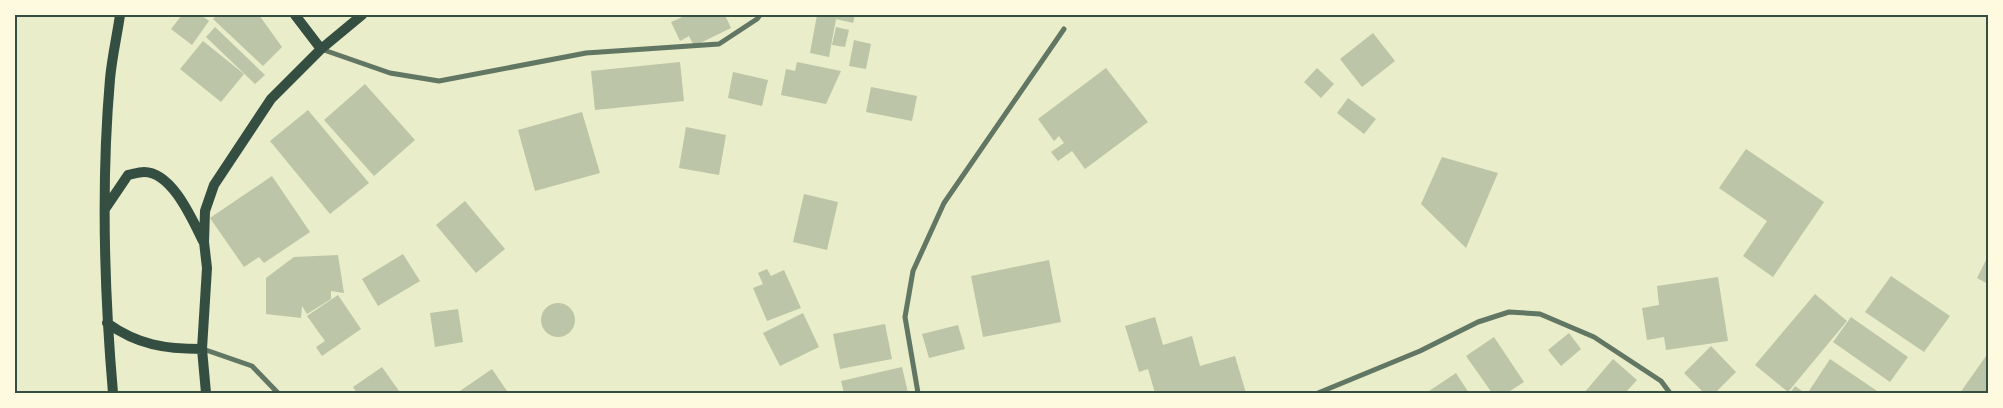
<svg xmlns="http://www.w3.org/2000/svg" width="2003" height="408" viewBox="0 0 2003 408" font-family="'Nunito Sans',sans-serif">
<style>
.building{fill:#bcc5a7}
.lines{fill:none;stroke-linecap:round;stroke-linejoin:round}
.minor{stroke:#617663;stroke-width:5}
.secondary{stroke:#344e41;stroke-width:10}
.neatline{fill:none;stroke:#344e41;stroke-width:2}
</style>
<rect width="100%" height="100%" fill="#e9edc9"/>
<path class="building" d="M182,15H201L209,21L192,45L171,29Z
M217,15H259L282,47L263,66L213,19Z
M687,15H725L731,28L694,46L689,36L680,41L671,22Z
M817,15H855L853,23L836,19L829,57L810,53Z
M215,27L265,75L255,84L206,37Z
M836,27L849,30L845,47L832,45Z
M1373,33L1395,61L1362,87L1340,59Z
M854,40L871,44L866,69L849,66Z
M203,41L244,74L221,102L180,69Z
M680,62L684,101L595,110L591,71Z
M797,62L841,71L826,104L781,95L786,69L795,71Z
M1106,68L1148,122L1085,169L1072,151L1058,161L1051,152L1064,143L1059,136L1054,141L1038,119Z
M1317,68L1334,84L1321,98L1304,82Z
M733,72L768,80L762,106L728,98Z
M365,84L415,140L374,176L324,120Z
M871,87L917,96L912,121L866,112Z
M1348,98L1376,119L1364,134L1337,113Z
M308,110L369,183L330,214L270,141Z
M582,112L600,173L535,191L518,130Z
M686,127L726,135L719,175L679,168Z
M1746,149L1824,202L1773,277L1743,256L1767,221L1719,188Z
M1442,157L1498,173L1466,248L1421,204Z
M272,176L310,232L264,263L259,257L244,267L210,218Z
M804,194L838,202L827,250L793,242Z
M465,201L505,249L476,273L436,225Z
M403,254L420,281L378,306L362,279Z
M338,255L344,293L331,291V299L307,314L302,306L301,318L266,314V278L294,257Z
M1988,256V284L1977,278Z
M1049,260L1061,322L983,337L971,276Z
M767,269L771,276L784,270L801,308L767,321L753,288L763,284L758,273Z
M1891,276L1950,316L1924,352L1865,312Z
M1718,277L1728,341L1666,350L1664,337L1647,340L1642,308L1659,305L1657,286Z
M1815,294L1847,321L1788,392L1755,365Z
M338,295L361,329L322,356L316,347L325,341L307,316Z
M541 320a17 17 0 1 1 34 0a17 17 0 1 1-34 0Z
M458,309L463,342L435,347L430,313Z
M803,313L819,347L780,366L763,333Z
M1155,317L1163,345L1192,336L1200,366L1235,356L1246,393H1155L1148,369L1139,372L1125,326Z
M1851,317L1908,357L1890,382L1833,342Z
M885,324L892,359L840,369L833,334Z
M958,325L965,349L929,358L922,334Z
M1569,333L1581,349L1561,366L1548,350Z
M1494,337L1524,382L1507,393H1492L1466,356Z
M1711,346L1736,372L1715,393H1704L1684,373Z
M1986,356L1988,358V393H1960Z
M1613,359L1637,380L1625,393H1584Z
M1830,359L1880,393H1813L1809,391Z
M382,367L399,391L396,393H357L353,387Z
M902,367L908,393H844L841,381Z
M492,369L507,391L504,393H457Z
M1456,373L1469,393H1426Z
M1795,386L1805,393H1790Z"/>
<g class="lines">
<path class="minor" d="M321,49L390,73L439,81L586,53L719,44L757,19L760,15
M203,349L252,366L278,393
M918,393L905,317L913,271L944,203L1064,29
M1318,393L1420,351L1478,322L1509,312L1540,314L1594,337L1661,381L1670,393"/>
<path class="secondary" d="M295,15L321,49
M105,209L128,175C133,174 139,172 144,172C172,172 192,219 203,241
M107,323C138,345 165,349 202,349
M113,393C104,289 101,183 110,79C112,57 117,36 120,15
M206,393L202,349L207,268L204,242L205,211L214,185L271,99L321,49L362,15"/>
</g>
<rect width="2003" height="408" fill="none" stroke="#fefae0" stroke-width="32"/>
<rect x="16" y="16" width="1971" height="376" class="neatline"/>
</svg>
